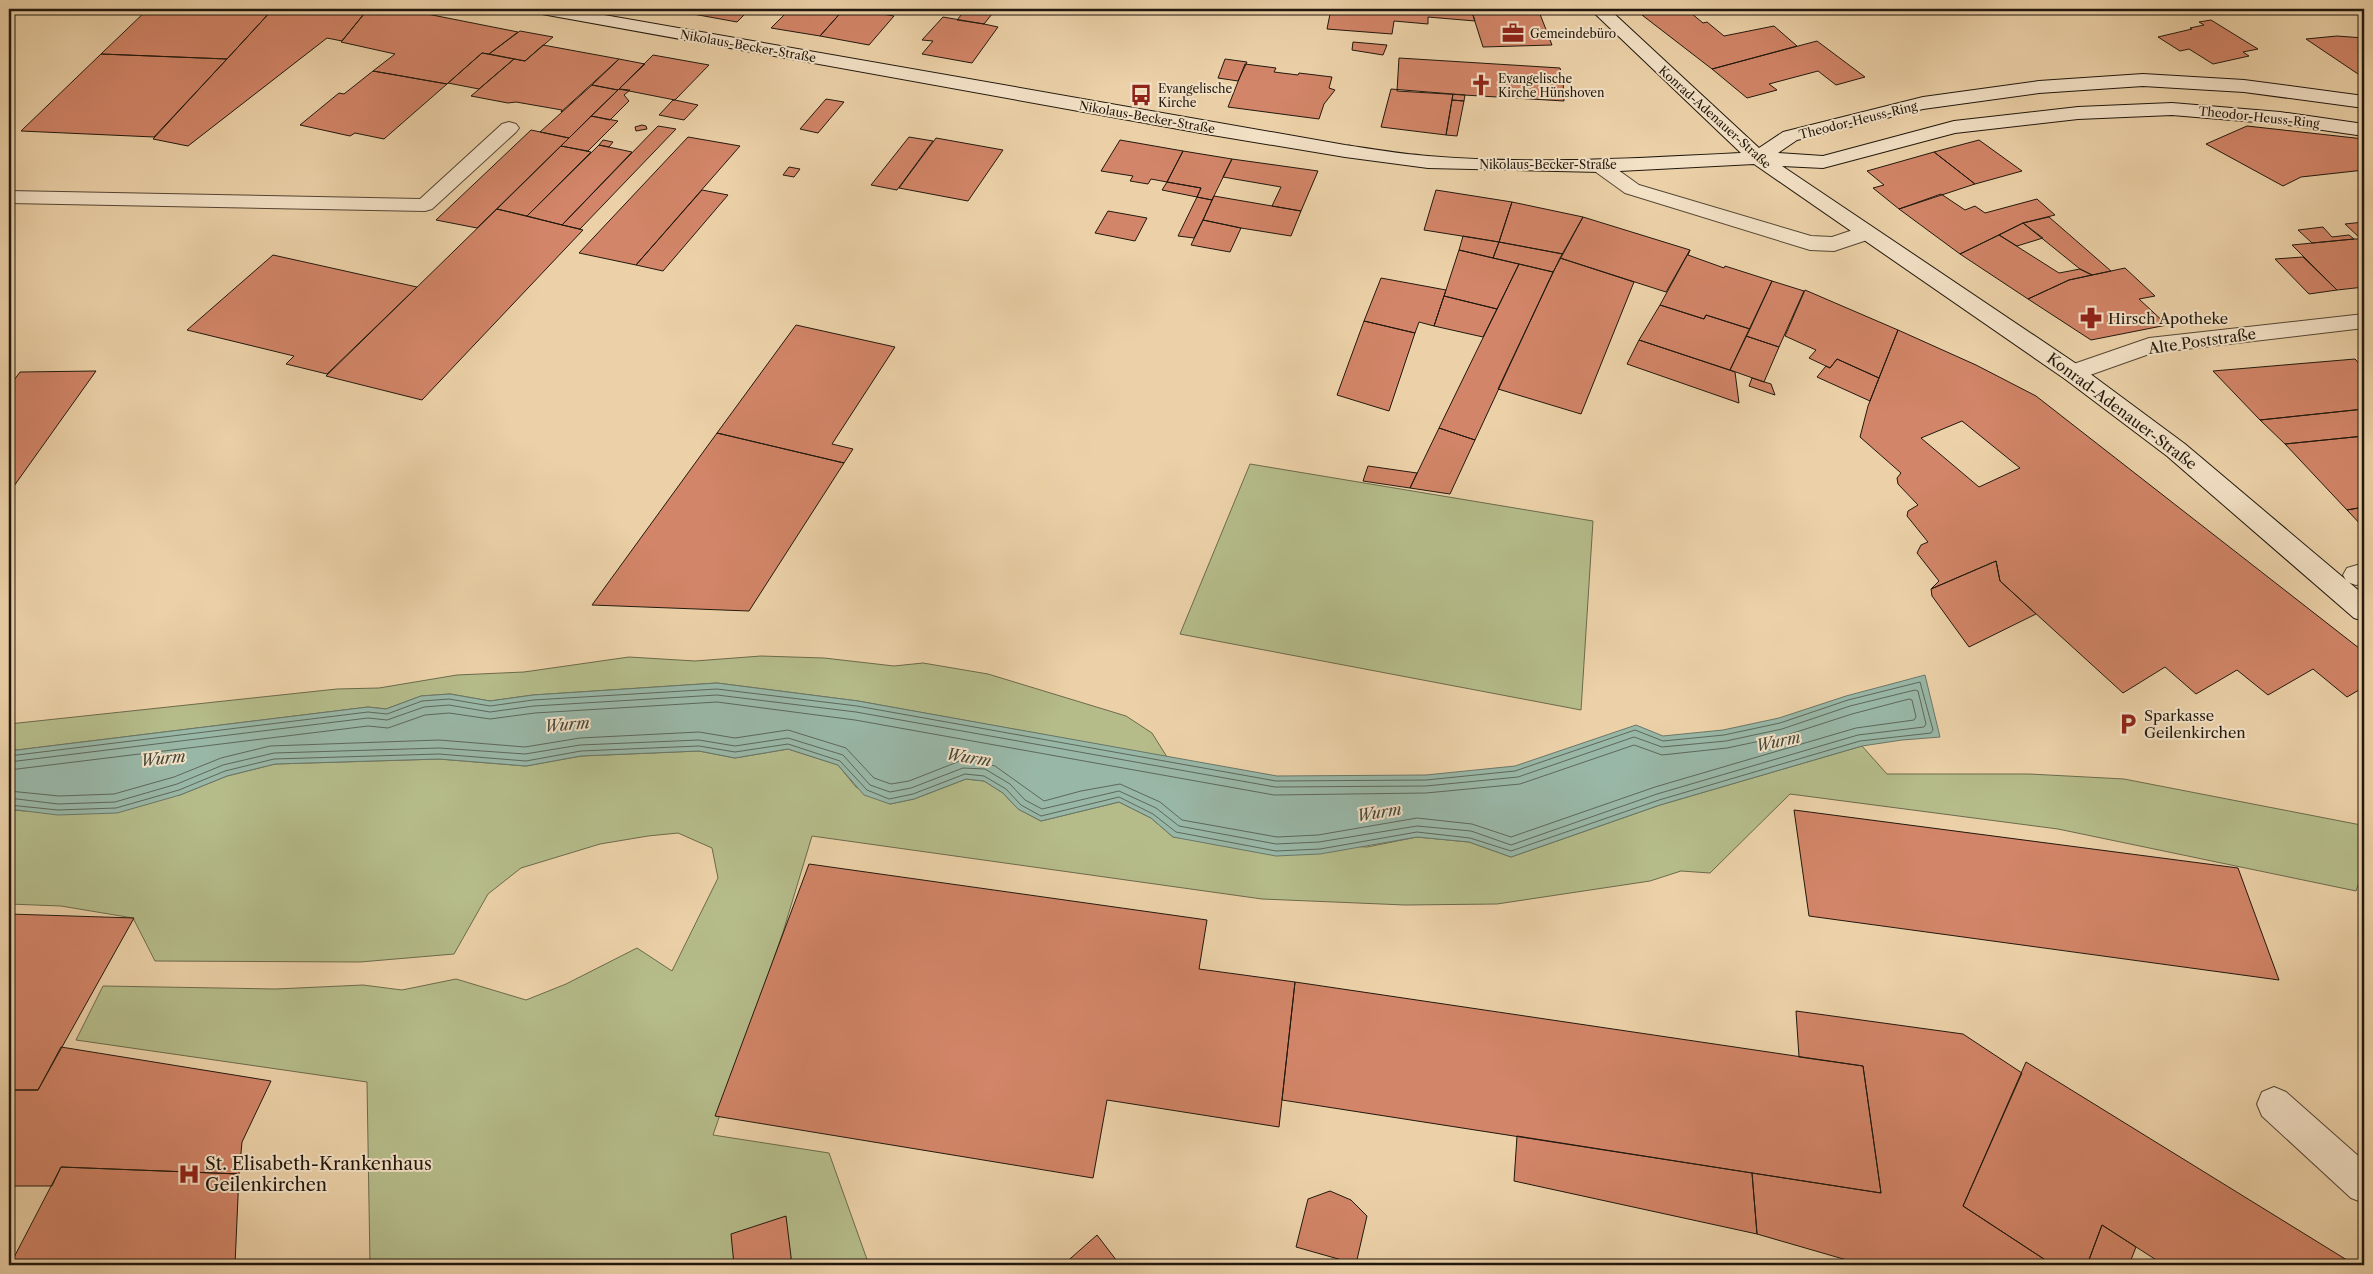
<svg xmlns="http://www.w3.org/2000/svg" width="2373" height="1274" viewBox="0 0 2373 1274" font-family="'Libre Caslon Text',serif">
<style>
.green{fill:#b5bc8a;stroke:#6b6a4c}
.water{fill:#99b7a7;stroke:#697769}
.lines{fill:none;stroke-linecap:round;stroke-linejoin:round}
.shore{stroke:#5d685a;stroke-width:1}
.building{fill:#d28568;stroke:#21180d;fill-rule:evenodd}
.lane-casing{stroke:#544634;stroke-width:2}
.street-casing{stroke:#544634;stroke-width:2}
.secondary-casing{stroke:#21180d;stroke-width:2}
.lane{fill:#f3e1c6;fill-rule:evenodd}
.street{fill:#f3e1c6;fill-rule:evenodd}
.secondary{fill:#f3e1c6;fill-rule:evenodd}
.labels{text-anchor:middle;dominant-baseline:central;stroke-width:4;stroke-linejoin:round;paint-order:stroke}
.far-poi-label{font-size:12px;fill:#21180d;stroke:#f3e1c6;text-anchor:start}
.far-street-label{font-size:12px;fill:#21180d;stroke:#f3e1c6}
.poi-label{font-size:15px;fill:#21180d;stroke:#f3e1c6;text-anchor:start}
.street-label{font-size:15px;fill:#21180d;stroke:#f3e1c6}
.water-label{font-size:16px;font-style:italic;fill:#45483b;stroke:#f3e1c6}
.near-poi-label{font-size:18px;fill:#21180d;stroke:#f3e1c6;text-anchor:start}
</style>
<rect width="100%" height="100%" fill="#ecd1a8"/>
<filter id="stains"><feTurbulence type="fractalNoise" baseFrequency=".004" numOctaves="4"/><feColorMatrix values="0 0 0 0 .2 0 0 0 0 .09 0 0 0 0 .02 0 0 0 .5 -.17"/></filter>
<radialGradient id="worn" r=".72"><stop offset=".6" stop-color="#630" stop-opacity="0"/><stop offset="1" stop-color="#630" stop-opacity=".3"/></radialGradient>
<path class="green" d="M1250,464L1593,521L1581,710L1180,634Z
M761,656L824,658L894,666L923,663L988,674L1126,716L1152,733L1167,757L858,701L717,683L533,695L490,701L450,694L421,696L386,709L368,707L9,751V724L337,689L379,688L457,675L524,672L629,657L695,661Z
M1862,746L1887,774H2029L2124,779L2361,825C2370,842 2363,873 2356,891L2058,829L1790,794L1710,873L1681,871L1650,881L1497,904L1405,905L1262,899L812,836L783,932L713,1135L829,1153L869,1265H370L367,1082L76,1040L103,986L276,989L363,985L402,990L456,979L526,1000L566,984L637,948L672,971L718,878L712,848L678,833L648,836L600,844L521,868L488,894L454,954L360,962L155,961L133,918L61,906L9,904V809L24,811L180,795L227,776L275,764L439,759L526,766L581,756L699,751L735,758L788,749L838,765L856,787L890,804L914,799L966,779L984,781L1003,793L1018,809L1041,821L1119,802L1151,818L1173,837L1367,847L1417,837L1469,842L1511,857L1660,805Z"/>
<path class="water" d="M1925,675L1940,737L1902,740L1862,746L1660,805L1511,857L1469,842L1417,837L1320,854L1276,856L1173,837L1151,818L1119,802L1041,821L1018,809L1003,793L984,781L966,779L914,799L890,804L864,795L838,765L788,749L735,758L699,751L581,756L526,766L439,759L275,764L227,776L180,795L117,813L58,815L9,809V751L368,707L386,709L421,696L450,694L490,701L533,695L717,683L858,701L1277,776L1426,775L1515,766L1636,725L1663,736L1723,730L1779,718L1846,696Z"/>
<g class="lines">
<path class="shore" d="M9,756L368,712L387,714L422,701L449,699L490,706L533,700L717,689L857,706L1276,781L1426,780L1515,771L1635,730L1663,741L1724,735L1780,723L1848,700L1920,682L1933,730L1931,733L1860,741L1659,800L1511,851L1470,838L1417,832L1320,849L1276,851L1176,832L1153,814L1119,797L1041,816L1021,805L1006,789L984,776L965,774L913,794L889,799L867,790L840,761L788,744L735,752L699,746L581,751L526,761L439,754L274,759L225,771L179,790L116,808L58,810L9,805
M9,762L368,718L387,720L424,707L449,705L490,712L534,706L717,695L856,712L1275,787L1426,786L1518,777L1634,737L1662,747L1726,741L1782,729L1850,706L1915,690L1918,691L1926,724L1924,727L1858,735L1657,794L1511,845L1471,831L1417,826L1319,842L1276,844L1179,826L1156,808L1119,791L1042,809L1025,800L1010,784L985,769L963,768L911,788L890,792L870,785L843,755L788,738L735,746L699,740L580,745L525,754L439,748L274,753L223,765L177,784L115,802L58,804L9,798
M9,770L368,726L388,728L425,715L449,713L490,719L535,713L717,702L855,720L1274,795L1426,793L1520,784L1634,745L1662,755L1727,748L1784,736L1852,714L1909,699L1912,700L1916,717L1914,720L1856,728L1655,787L1511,837L1472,824L1417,818L1318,835L1277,837L1182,820L1160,802L1120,784L1081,791L1044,801L995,766L973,760L960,761L909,781L891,784L874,778L846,748L788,730L735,738L699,732L580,738L525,747L439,740L270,746L221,758L174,777L114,794L59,796L9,791"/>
</g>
<path class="building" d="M148,9H273L227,59L101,54Z
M273,9H368L342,41L327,38L188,146L153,139Z
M368,9H402L518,32L489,54L482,53L447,84L373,71L395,54L341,42Z
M699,9H750L737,22L693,14Z
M790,9H844L820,36L771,28Z
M844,9H854L894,16L869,45L820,36Z
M854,9H892L888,14Z
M966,9H996L984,24L957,20Z
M1331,9H1471L1475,21L1428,17V24L1394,21L1392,34L1327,29Z
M1471,9H1538L1552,45L1483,47Z
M1636,9H1672L1642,15Z
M1672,9H1686L1703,23L1707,22L1724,36L1774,26L1797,46L1712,69L1642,15Z
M943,17L984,24L998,27L972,63L922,54L933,41L922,40Z
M2211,20L2258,49L2243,52L2249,56L2213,64L2189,49L2180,51L2158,37L2192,29L2190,28L2204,25L2199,22Z
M520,31L553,37L525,61L489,54Z
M2337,36L2364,38V53L2358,52L2364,68V78L2306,39Z
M1817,41L1865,77L1836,85L1818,71L1769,84L1777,90L1747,98L1712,69Z
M1353,42L1387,45L1383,55L1352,50Z
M543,45L619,59L561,112L562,110L516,102L508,103L471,96L514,59L525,61Z
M482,53L514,59L479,89L448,83Z
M101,54L227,59L154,137L21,131Z
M653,55L709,65L675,100L619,89Z
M1399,58L1560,68L1563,79L1564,101L1397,91Z
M619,59L645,64L618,90L592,85Z
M1225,59L1247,62L1238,81L1218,78Z
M1245,64L1276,68L1274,72L1298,75L1299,73L1332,77L1329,88L1335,90L1324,104L1319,119L1228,107Z
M373,71L447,84L384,139L355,133L350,136L300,125L339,93L344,94Z
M592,85L618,90L569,138L540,132Z
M619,89L630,90L624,95L629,101L610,120L591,116Z
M1391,89L1453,94L1446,135L1381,127Z
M1453,94L1465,95L1464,101L1452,100Z
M826,99L844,102L818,133L800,129Z
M673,100H675L698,105L684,120L659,115Z
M1452,100L1464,101L1457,136L1446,135Z
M591,116L618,121L588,151L561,146Z
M642,125L646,126L647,129L636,131L635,127Z
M658,126L676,129L580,229L562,225Z
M2247,126L2364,139V170L2301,177L2283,186L2206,144Z
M531,130L569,138L477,228L436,220Z
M688,137L740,146L636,265L579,253Z
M909,137L933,141L897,190L871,185Z
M936,138L1003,150L968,201L899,188Z
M603,140L613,142L609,147L599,145Z
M1120,140L1183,151L1167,182L1151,179L1148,184L1130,181L1133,176L1101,171Z
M1979,140L2022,171L1975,184L1934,152Z
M599,145L632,152L562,225L527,216Z
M561,146L591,152L527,216L497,209Z
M1183,151L1232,159L1212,200L1197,197L1201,188L1167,182Z
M1934,152L1975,184L1899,209L1873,188L1884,185L1867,171Z
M1232,159L1318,171L1301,211L1272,206L1281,187L1223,177Z
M789,167L800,169L794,177L783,175Z
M1167,182L1201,188L1197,197L1162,190Z
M702,190L728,195L663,271L636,265Z
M1436,190L1512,202L1499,242L1424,230Z
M1941,194L1965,210L1975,206L1985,213L2037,199L2055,215L2023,223L1960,254L1899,209Z
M1214,196L1301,211L1291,236L1241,228L1203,220Z
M1197,197L1212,200L1203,220L1194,238L1178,236Z
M1512,202L1583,217L1563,254L1499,242Z
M497,209L583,230L422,400L326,376Z
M1108,211L1147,218L1135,241L1095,233Z
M1583,217L1690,250L1666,292L1560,258Z
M2049,217L2111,271L2092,275L2080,269L2023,223Z
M1203,220L1241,228L1230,252L1191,245Z
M2364,222V238L2361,239L2345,224Z
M2023,223L2043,238L2017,246L1999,235Z
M2323,227L2332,237L2349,235L2354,239L2312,243L2298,230Z
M1999,235L2059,273L2080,269L2092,275L2069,280L2028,299L1960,254Z
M1463,236L1499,242L1493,258L1459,250Z
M2354,239H2361L2364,242V287L2337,290L2292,245Z
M1499,242L1563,254L1553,272L1493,258Z
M1459,250L1519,264L1497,309L1444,296Z
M1690,250L1688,255L1724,268L1725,266L1772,281L1750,329L1706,315L1704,319L1660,305Z
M273,255L417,287L327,374L286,364L294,356L187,330Z
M2303,257L2337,290L2309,294L2275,259Z
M1560,258L1634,282L1581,414L1498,389Z
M1519,264L1553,272L1475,440L1439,428Z
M2125,268L2155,296L2139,299L2167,325L2091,340L2028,299L2069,280Z
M1381,278L1446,290L1434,326L1419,322L1415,333L1364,321Z
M1772,281L1804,291L1779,347L1746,336Z
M1805,290L1898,330L1879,378L1837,359L1830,368L1809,358L1816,350L1785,336Z
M1444,296L1497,309L1483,337L1434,326Z
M1660,305L1704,319L1706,315L1750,329L1730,370L1639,340Z
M1364,321L1415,333L1389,411L1337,395Z
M796,325L895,347L832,444L853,449L844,463L717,433Z
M1898,330L1976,365L2036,396L2364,652V687L2347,697L2313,669L2268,695L2237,670L2196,694L2165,667L2123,693L2000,581L1996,561L1931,589L1939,581L1917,553L1921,545L1928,542L1907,516L1908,511L1918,505L1898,484L1897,478L1901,473L1860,437L1868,406ZM1962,421L2020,468L1979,487L1921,438Z
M1746,336L1779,347L1764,382L1730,370Z
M1639,340L1735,372L1739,403L1627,364Z
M1837,359L1879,378L1870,401L1817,377L1826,366L1830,368Z
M2355,359L2364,369V409L2260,420L2213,371Z
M96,371L9,493V387L20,372Z
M1752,378L1771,384L1775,395L1749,386Z
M2364,409V436L2285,444L2260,420Z
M1439,428L1475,440L1450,494L1410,488Z
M717,433L844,463L749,611L592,605Z
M2364,436V507L2347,510L2285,444Z
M1368,466L1417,473L1410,488L1363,481Z
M2364,507V528L2347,510Z
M1996,561L2000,581L2036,614L1969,647L1932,596L1931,589Z
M1794,810L2238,868L2279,980L1809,916Z
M809,864L1207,920L1199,969L1295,982L1279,1127L1107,1100L1093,1178L715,1116Z
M9,914L134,918L38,1090H9Z
M1295,982L1863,1066L1881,1193L1282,1100Z
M1796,1011L1963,1034L2022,1073L1963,1206L2053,1265H1864L1757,1234L1752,1173L1881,1193L1863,1066L1799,1057Z
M61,1047L271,1081L242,1142L239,1174L61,1167L52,1186H9V1090H38Z
M2026,1062L2355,1265H2164L2102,1225L2087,1265H2053L1963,1206Z
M1517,1136L1752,1173L1757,1234L1514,1181Z
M61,1167L239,1174L235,1265H10Z
M1330,1191L1351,1200L1367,1216L1356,1264L1296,1247L1308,1199Z
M786,1216L792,1265H734L731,1234Z
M2102,1225L2136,1247L2129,1265H2087Z
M1097,1235L1120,1265H1063Z"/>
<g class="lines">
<g class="lane-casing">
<path id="lane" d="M509,122L516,124L519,128L516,132L432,209L425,211L9,203V191L420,199L502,124Z
M1600,160L1607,162L1639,185L1811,236L1832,237L1865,226L1873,228L1876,233L1873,238L1834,251L1810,250L1625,193L1593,170L1590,166L1593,162Z
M2274,1087L2286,1092L2364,1161V1203L2351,1198L2262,1116L2257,1104L2262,1092Z"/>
</g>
<g class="street-casing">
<path id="street" d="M2364,314V328L2152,353L2073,381L2065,379L2061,373L2065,367L2149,338Z
M2364,563V583L2356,585L2347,582L2343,575L2347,568Z"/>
</g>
<g class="secondary-casing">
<path id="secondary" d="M533,9H570L1345,145C1373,149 1400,154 1428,156C1532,165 1637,158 1741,153L1590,9H1609L1759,148L1783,132L1923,97L2039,81L2143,74L2244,80L2364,96V108L2244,92L2143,86L2039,93L1923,109L1797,140L1778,153L1823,156L1954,121L2078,107L2172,103L2280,112L2364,124V136L2280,124L2172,115L2078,119L1955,133L1823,168L1782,166L2081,367L2185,444L2364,595V621L2354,618L2167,456L2065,379L1754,164L1600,172L1428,168L1345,157L1206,134L542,14L536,13Z"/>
</g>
<use href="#lane" class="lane"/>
<use href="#street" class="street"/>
<use href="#secondary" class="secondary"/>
</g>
<defs>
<g id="office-bare" transform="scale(1.725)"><path d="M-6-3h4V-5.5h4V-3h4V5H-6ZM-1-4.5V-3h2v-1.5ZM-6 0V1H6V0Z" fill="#8f2418" stroke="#f3e1c6" stroke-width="2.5" paint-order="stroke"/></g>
<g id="church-bare" transform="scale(1.725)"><path d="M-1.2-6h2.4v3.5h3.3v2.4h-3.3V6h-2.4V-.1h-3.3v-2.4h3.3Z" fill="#8f2418" stroke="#f3e1c6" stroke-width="2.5" paint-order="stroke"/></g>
<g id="bus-bare" transform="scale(1.725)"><path d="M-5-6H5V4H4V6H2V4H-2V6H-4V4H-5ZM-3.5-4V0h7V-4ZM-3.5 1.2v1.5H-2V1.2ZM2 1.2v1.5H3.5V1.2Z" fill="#8f2418" stroke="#f3e1c6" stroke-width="2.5" paint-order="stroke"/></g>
<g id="pharmacy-bare" transform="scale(1.725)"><path d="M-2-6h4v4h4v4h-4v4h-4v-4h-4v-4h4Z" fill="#8f2418" stroke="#f3e1c6" stroke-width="2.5" paint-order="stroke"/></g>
<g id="parking-bare" transform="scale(1.725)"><path d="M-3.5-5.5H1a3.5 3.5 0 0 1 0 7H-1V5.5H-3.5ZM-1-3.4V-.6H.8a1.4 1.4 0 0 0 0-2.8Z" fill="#8f2418" stroke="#f3e1c6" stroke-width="2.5" paint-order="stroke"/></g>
<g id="hospital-bare" transform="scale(1.725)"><path d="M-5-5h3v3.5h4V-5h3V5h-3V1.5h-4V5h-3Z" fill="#8f2418" stroke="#f3e1c6" stroke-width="2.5" paint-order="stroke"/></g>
</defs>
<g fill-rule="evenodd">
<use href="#office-bare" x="1513" y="33"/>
<use href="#church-bare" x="1481" y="85"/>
<use href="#bus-bare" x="1141" y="95"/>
<use href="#pharmacy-bare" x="2091" y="318"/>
<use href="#parking-bare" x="2128" y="724"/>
<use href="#hospital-bare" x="189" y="1174"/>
</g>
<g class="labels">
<g class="far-poi-label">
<text x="1530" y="33">Gemeindebüro</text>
<text x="1498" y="78">Evangelische<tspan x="1498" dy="14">Kirche Hünshoven</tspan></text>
<text x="1158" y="88">Evangelische<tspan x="1158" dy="14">Kirche</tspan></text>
</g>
<g class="far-street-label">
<text transform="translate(748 46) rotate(10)">Nikolaus-Becker-Straße</text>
<text transform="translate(1147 117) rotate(10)">Nikolaus-Becker-Straße</text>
<text transform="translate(1715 117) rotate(42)">Konrad-Adenauer-Straße</text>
<text transform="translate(2259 117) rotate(6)">Theodor-Heuss-Ring</text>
<text transform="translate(1858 120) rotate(-14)">Theodor-Heuss-Ring</text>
<text x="1548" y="164">Nikolaus-Becker-Straße</text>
</g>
<g class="poi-label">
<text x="2108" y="318">Hirsch Apotheke</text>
<text x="2144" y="715">Sparkasse<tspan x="2144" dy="17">Geilenkirchen</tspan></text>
</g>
<g class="street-label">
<text transform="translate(2202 341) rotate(-8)">Alte Poststraße</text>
<text transform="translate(2122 411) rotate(37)">Konrad-Adenauer-Straße</text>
</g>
<g class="water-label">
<text transform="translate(567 724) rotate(-5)">Wurm</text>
<text transform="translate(1778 741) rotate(-12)">Wurm</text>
<text transform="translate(969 757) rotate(9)">Wurm</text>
<text transform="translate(163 758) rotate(-6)">Wurm</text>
<text transform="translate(1379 812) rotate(-9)">Wurm</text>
</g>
<g class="near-poi-label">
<text x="205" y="1164">St. Elisabeth-Krankenhaus<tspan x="205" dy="21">Geilenkirchen</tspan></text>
</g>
</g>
<rect width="2373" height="1274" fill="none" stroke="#ecd1a8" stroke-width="30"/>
<rect x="10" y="10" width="2353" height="1254" fill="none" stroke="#21180d" stroke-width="2.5"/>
<rect x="15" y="15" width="2343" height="1244" fill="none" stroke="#21180d"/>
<rect width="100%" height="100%" filter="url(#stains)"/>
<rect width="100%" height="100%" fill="url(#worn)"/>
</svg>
